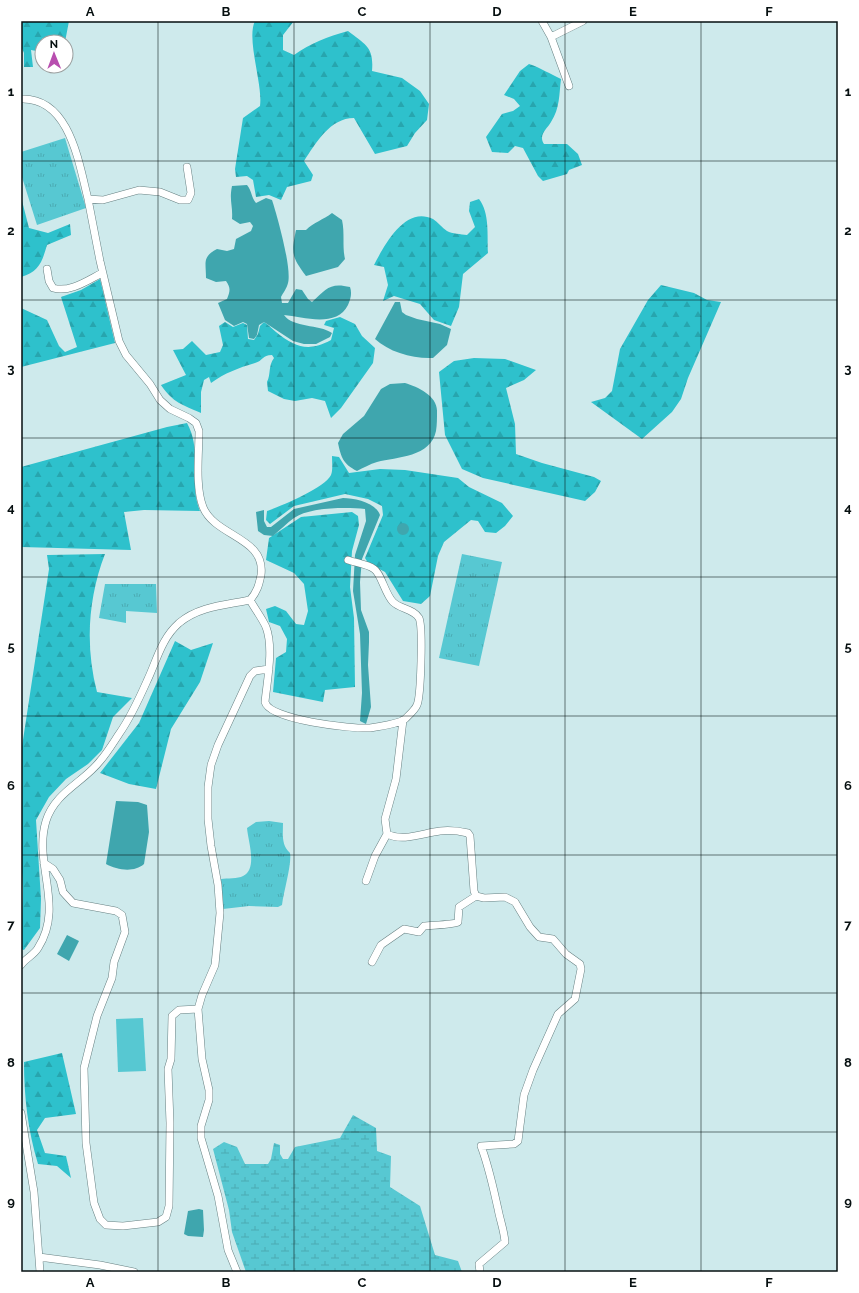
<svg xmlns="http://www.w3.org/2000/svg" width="859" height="1293" viewBox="0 0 859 1293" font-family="Raleway,sans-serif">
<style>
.grass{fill:url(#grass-tufts)}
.forest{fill:url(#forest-firs)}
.wetland{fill:url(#wetland-marsh)}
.garden{fill:#57c8d2}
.water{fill:#3fa6ae}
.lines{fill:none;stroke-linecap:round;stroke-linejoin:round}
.street-casing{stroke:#678082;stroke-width:8}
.street{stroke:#fff;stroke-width:7}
.grid{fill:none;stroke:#060f10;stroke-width:1;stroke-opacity:0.55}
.neatline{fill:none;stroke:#060f10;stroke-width:1.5}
.grid-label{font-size:13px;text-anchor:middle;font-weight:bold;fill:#060f10}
</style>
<defs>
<pattern id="grass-tufts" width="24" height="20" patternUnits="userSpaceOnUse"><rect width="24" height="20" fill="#57c8d2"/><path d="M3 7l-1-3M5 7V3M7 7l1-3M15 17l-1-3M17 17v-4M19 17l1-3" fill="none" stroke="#4aabb3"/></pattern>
<pattern id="forest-firs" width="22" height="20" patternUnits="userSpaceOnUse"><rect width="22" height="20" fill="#2ec1cc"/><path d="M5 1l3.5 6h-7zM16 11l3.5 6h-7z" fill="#27a5ae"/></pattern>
<pattern id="wetland-marsh" width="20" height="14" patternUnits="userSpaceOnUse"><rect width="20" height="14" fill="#57c8d2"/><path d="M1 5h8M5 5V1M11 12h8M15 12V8" fill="none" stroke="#4aabb3"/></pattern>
</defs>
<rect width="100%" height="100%" fill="#ceeaec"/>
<path class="grass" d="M65,138L86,208L37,225L21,174V152Z
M462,554L502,562L479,666L439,658Z
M105,584H156L157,613L126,611V623L99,618Z
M269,821L283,823C283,834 281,845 290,853C292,864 284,890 282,905L278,907L249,906L223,909L221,879C227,878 238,879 243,876C258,869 248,841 247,828L256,822Z"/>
<path class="forest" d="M21,21H69L65,42H42V52L31,50L33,67H24V53L21,46Z
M255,21H294L283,35V50L294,55C311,43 327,37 348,31C366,45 374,47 372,71L402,78L420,91L429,104L427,120L415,133L407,146L375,154L354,118C330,118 316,143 304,161L313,175L311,181L287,187L281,200L269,195L256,197L253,180L247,176L236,177L235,169L243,118L260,106C263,84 246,39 255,21Z
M529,64C541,68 550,74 561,79C559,95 560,108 551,122C547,129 538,135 544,144H567L578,154L582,165L569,170L567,174L543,181L538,176L523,148L515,146L508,153L492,152L486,137L502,114L513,111L520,106L514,99L504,95L520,71Z
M21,197L29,228L48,233L70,224L71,235L47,245C42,262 39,272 21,277Z
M479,199C490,213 487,236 488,253L463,274L459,307L451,326L434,320L420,304L394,296L383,301L388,285L384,267L374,265C384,246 405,205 433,219C438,222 442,228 447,231C452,234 461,234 467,235L475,227L469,211L470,202Z
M100,279L115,343L21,367V308L47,320L59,346L65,352L77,347L61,297L81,290Z
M661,285L694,293L707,300L721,302L688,378L681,399L672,412L642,439L591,402L605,398L612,391L620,349L648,300Z
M340,317L355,324L362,336L375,348L373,363L341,408L331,418L325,401L312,398L295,401L284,399L268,391L267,382C271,374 268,366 274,358L272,355C262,355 263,361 255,363C238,368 225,373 211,383L209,377L204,380L201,392V413C183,405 173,403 161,385L186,375L173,350L183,349L192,341L206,355L220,352L223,345L219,326L225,322L233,327L243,323L247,325L248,339L254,340L258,334L260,326L264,322C269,325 272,329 276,332C296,348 309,352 331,340L334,328L324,325L326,321Z
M474,358L505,359L536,370L524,380L506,388L515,424L516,454L542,463L594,477L601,481L595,492L585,501L483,478L462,469L445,435L439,372L454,361Z
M187,423C203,452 188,482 200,511L144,510L124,512L131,550L21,547V467L167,427Z
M332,456L339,457L349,473L380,469L405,470L458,478L469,487L502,503L513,516L505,526L496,533L485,532L478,521L471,520L444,542L438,556L430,596L421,604L403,601L385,572L368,563L365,558L383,515L382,506L368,499L345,494L294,506L270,524L266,520L267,511C281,506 325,488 331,475C333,470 332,462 332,456Z
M352,512L358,516L359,525L352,551L350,587L354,618L355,687L325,690L323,702L273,692L276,658L286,652L287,639L280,626L269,622L266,609L275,606L286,611L296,624L304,625L308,611L304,584L294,573L266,560L269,538L301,517Z
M105,554C88,598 85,646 97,692L132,698L113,717L102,750L88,764L66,779L49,797L36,820L41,899L40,928L24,950L21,949L23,890L21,853V753L49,569L47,555Z
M175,641L191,650L213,643L200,682L171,729L156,789L129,784L100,773L139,723Z
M62,1053L76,1114L45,1118L37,1130L45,1153L66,1156L71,1178L57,1166L38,1164C28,1131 24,1097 24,1062Z"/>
<path class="wetland" d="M353,1115L376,1128L377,1151L391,1156L390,1187L420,1206L435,1255L458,1261L462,1272H246L232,1232L229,1210L213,1149L224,1142L237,1147L245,1164H268L271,1159L274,1143L280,1145V1154L283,1159H288L295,1147L340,1138Z"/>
<path class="garden" d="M143,1018L146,1071L118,1072L116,1019Z"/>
<path class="water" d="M247,185C252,191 251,197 256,203L266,198L272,200C277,215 292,268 288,283C287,288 283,293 281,297L282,303H288L296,289L302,290L308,299L312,302C326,289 330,282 350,287C352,293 351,298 348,305C337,328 303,317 284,315C293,328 319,324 332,333L330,337L316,344H304L293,341L264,322L259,325L257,335L254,339L249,338L247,324L243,322L234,326L225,320L218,303L227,299C230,291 231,288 226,281L216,282L206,278C206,262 202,257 217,249L227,251L234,249L236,239L251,231L253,226L250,222L240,224L232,219C233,205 229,201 232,186Z
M332,213L342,220C345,233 342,246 345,259L338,267L306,276C292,257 291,254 296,230H306C314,222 323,220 332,213Z
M395,302H400L402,312L406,315L417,319L440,324L451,329L447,345L433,358C413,359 389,352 375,339Z
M405,383C418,387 438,396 437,412C437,418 437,425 436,431C431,457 397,457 377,462C370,464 363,468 357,471C343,464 341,457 338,443L343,434L364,416L381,389L390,384Z
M343,498C355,498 376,503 380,515L362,559L360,582L361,610L369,632V642L368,665L371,707L366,724L360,721L362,693L360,634L353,591L355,555L366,521L365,509C346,507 310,507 294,518C287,523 280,530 273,536L264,535L258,531L256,512L264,510V521L267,527H271L294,509Z
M397 529a6 6 0 1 1 12 0a6 6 0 1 1-12 0Z
M116,801L138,802L147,805L149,832L144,864C134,873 117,870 106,864Z
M67,935L79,941L69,961L57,954Z
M199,1209L203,1210L204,1230L203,1237L188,1236L184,1234L188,1211Z"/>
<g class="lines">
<g class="street-casing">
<path id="street" d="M542,21L551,37L569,86
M551,37L583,21
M21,99C70,97 79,164 88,199
M47,269L49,281L53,288C70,293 88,280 102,273
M250,600C255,609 262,618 266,627C274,648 267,681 265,702C269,720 352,729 370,728C377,727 401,723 405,719C409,715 415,710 417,705C421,696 423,626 419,618C414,609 400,609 393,602C385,594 381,573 374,569C367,564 356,563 348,560
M403,720L396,779L385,819L387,834C403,842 423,833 440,831C449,830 459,831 468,833L470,836L474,891L476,896L484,898L505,897L515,902L530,927L539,937L553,939L566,954L580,964L581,969L575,999L558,1014L533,1070L524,1095L518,1141L514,1144L481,1146C489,1167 493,1187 498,1209C500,1220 504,1230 505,1242L479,1264L480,1272
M44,863L53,869L60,880L63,892L73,903L116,911L122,915L125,932L114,962L112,978L97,1016L84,1068L86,1143L94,1203L100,1219L106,1225L123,1226L158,1222L166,1217L169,1206L170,1123L168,1069L171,1059L172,1016L179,1010L198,1009
M366,881L375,856L387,834
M372,962L381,945L404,929L419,932L424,926C430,925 454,925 458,922L459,907L476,896
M21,965C26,958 34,955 38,948C65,906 33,864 46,821C55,792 84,782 100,761C107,753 113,743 119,734C131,717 139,699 147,681C157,660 161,639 179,623C199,606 226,605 250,600C257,592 259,585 261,575C266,537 215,537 203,507C195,487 199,453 199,431L196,423L189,418L170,409L160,400L150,384L126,355L119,341L100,261L88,199L103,200L139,190L160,192L180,200H188L191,193L187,167
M21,1113L34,1192L40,1272
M39,1257L100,1265L134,1272
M237,1272L228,1250L218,1196L201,1138V1126L209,1100V1090L202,1059L198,1009L202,995L215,965L220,913L218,885L211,846L208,819V787L211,765L218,745L250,676L255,671L269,669"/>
</g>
<use href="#street" class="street"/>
</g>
<path class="grid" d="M158,21V1272M294,21V1272M430,21V1272M565,21V1272M701,21V1272M21,161H838M21,300H838M21,438H838M21,577H838M21,716H838M21,855H838M21,993H838M21,1132H838"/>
<rect width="859" height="1293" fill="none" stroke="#ffffff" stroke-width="44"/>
<g transform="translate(54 54) rotate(359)"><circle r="19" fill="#ffffff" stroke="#9b9f9f"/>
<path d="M0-3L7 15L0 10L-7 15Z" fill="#b84eaf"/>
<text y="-6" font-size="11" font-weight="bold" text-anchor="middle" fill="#060f10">N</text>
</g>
<rect x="22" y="22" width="815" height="1249" class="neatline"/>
<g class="grid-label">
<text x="90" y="16">A</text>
<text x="226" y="16">B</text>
<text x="362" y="16">C</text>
<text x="497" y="16">D</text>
<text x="633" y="16">E</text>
<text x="769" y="16">F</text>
<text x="11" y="96">1</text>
<text x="848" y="96">1</text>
<text x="11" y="235">2</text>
<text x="848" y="235">2</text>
<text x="11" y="373">3</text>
<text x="848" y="373">3</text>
<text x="11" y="512">4</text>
<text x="848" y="512">4</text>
<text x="11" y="651">5</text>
<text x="848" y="651">5</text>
<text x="11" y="790">6</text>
<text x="848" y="790">6</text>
<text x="11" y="929">7</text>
<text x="848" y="929">7</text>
<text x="11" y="1067">8</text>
<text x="848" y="1067">8</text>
<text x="11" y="1206">9</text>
<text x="848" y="1206">9</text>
<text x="90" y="1287">A</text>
<text x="226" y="1287">B</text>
<text x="362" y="1287">C</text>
<text x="497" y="1287">D</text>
<text x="633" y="1287">E</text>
<text x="769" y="1287">F</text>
</g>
</svg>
